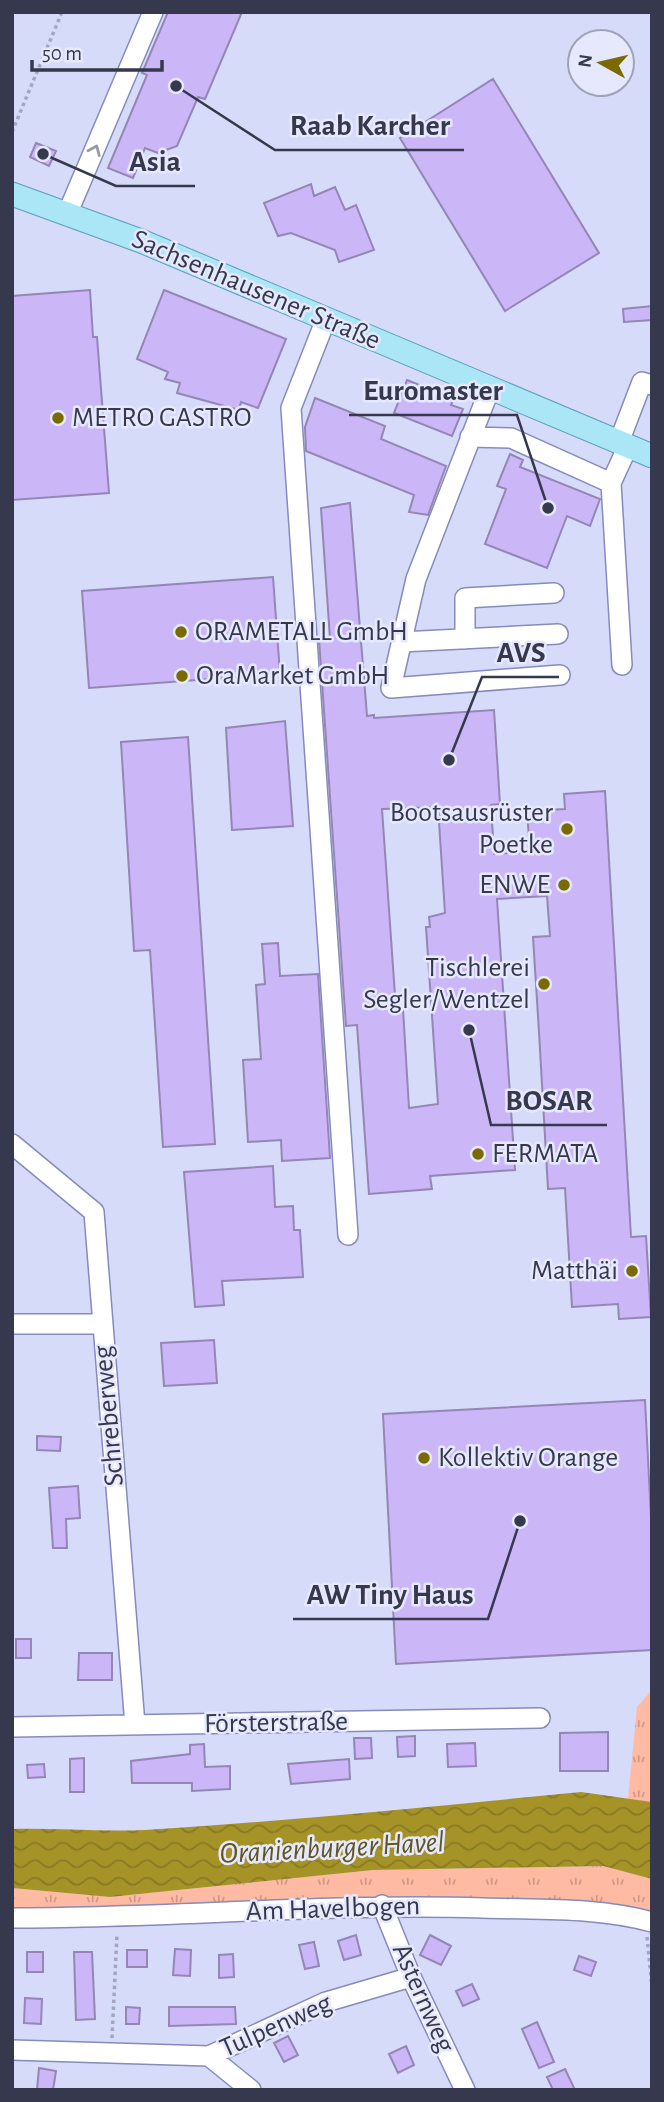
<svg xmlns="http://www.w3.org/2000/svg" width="664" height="2102" viewBox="0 0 664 2102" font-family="'Alegreya Sans',sans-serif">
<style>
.park{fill:url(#park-tufts)}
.water{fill:url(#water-waves)}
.building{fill:#cbb7f8;stroke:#9486b5;stroke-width:2;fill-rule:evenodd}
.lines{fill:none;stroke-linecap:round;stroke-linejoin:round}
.minor-casing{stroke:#858bbb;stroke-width:22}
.major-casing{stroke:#5e9eb8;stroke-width:25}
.path{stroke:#a2a6c2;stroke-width:3.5;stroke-dasharray:3.5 3.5;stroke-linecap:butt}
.minor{stroke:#fff;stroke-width:19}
.major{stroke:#abe6f7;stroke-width:23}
.oneway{stroke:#9a9ca6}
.poi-dot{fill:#7a6a01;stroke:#e6e9fe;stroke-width:2.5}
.labels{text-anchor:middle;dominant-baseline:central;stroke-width:5;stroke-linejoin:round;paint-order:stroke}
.street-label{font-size:28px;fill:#36394d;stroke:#e6e9fe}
.poi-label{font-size:28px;fill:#36394d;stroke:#e6e9fe;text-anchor:start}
.water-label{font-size:30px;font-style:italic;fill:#605621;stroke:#e6e9fe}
.leader{fill:none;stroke:#36394d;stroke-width:2.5}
.callout-dot{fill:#36394d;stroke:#e6e9fe;stroke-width:2.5}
.callout-label{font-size:30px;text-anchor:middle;font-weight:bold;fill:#36394d;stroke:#e6e9fe;stroke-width:5;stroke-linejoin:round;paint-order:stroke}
</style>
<defs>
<pattern id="park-tufts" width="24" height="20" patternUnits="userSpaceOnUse" patternTransform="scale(1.75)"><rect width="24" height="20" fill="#ffbaa4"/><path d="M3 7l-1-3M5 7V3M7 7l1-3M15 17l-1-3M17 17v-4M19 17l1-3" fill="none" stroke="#cf9888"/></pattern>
<pattern id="water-waves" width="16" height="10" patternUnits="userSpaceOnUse" patternTransform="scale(1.75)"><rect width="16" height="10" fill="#a69328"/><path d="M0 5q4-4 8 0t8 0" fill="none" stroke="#887925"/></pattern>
</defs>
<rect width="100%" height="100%" fill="#d6dbfa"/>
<path class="park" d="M652,1690V1802L628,1799L637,1707Z
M603,1866L652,1879V1922L601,1911L12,1918V1888L110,1897L373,1870Z"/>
<path class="water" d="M581,1792L652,1802V1879L603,1866L373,1870L110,1897L12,1888V1829C56,1828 101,1832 145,1830C291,1821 436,1806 581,1792Z"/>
<path class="building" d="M168,12H242L205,99L198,97L177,146L158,153L145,148L133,178L108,168L147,75L142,73Z
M493,79L599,253L505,311L400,138Z
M36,143L56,151L49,166L30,157Z
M311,184L314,196L335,187L345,210L356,205L374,250L339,262L335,250L291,233L278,236L264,203Z
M90,290L93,337H97L109,493L12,500V296Z
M164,290L286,339L258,408L241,402L239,410L177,393L180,383L165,379L168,372L137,359Z
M652,306V320L624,322L623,309Z
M407,380L454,399L451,405L463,409L452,436L394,413Z
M315,398L385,426L381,439L446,466L428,515L409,512L414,495L306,451L305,427Z
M510,454L523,460L520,467L600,499L590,526L567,516L547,568L485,544L506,489L497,486Z
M350,503L367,716L374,715V718L494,710L500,804L491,805L494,854L530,852L527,811L565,809L564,794L605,791L631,1237L646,1236L651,1317L619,1319L618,1304L572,1307L565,1188L548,1189L539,1032L533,937L550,936L547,896L497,899L515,1170L430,1176L432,1189L369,1194L357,1025L346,1026L319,639H330L321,508ZM438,807L445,913L429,917L430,927H426L438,1104L409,1108L403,1009L396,1010L382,809Z
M273,577L280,674L89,688L82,591Z
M285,721L293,826L232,830L226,728Z
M188,737L215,1144L163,1147L150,950L134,951L121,742Z
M278,943L280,976L318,974L330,1158L282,1161L281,1140L248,1142L243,1060L261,1059L256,985L265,984L262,944Z
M273,1166L275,1207L293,1206L294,1230H300L303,1277L222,1281L224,1305L195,1307L184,1172Z
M214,1340L217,1383L164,1386L161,1343Z
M645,1400L652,1537V1650L396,1664L383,1414Z
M37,1436L61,1437L60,1451L37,1450Z
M78,1486L80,1518L66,1519L67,1548H53L49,1488Z
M16,1639H31V1658H16Z
M79,1653H112V1680H78Z
M608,1732V1771H560V1733Z
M415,1736V1756L398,1757L397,1737Z
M354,1738H371L372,1758L355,1759Z
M475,1743L476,1766L448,1767L447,1744Z
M204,1744L205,1767L230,1766V1789L192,1791V1783H132L131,1761L190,1754V1745Z
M84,1758V1792H70V1759Z
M349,1759L350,1779L291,1784L288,1764Z
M44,1764L45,1777L28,1778L27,1765Z
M356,1935L361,1955L344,1960L338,1941Z
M430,1935L451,1946L441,1965L420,1955Z
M314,1942L319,1966L305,1969L299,1945Z
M175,1949L191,1950L190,1976L173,1975Z
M127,1950H147V1967H127Z
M27,1952H43V1972H27Z
M74,1952H92L95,2019L76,2020Z
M233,1954L234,1977L219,1978V1955Z
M579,1956L596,1962L591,1976L574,1970Z
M472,1984L479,1999L463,2006L456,1991Z
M25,1998L42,1999L41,2024L24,2023Z
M126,2007L140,2008L139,2024H126Z
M169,2007H235L236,2024L169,2026Z
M537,2022L554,2062L539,2068L522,2029Z
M288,2036L298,2055L284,2062L274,2043Z
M406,2046L414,2065L398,2073L389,2054Z
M39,2068L56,2071L53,2090H37Z
M565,2069L575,2090H553L547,2077Z"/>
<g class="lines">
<g class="minor-casing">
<path id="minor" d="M68,212L153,12
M326,319L291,408L348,1235
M490,388L416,579L391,688L560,675
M470,437L511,438L611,483
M619,442L642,382L652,385
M465,639V598L554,593
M401,642L558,634
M622,665L611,483L628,446
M12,1144L94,1212L135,1725
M12,1324H102
M12,1727L540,1718
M382,1905L411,1977L465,2090
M12,1918C170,1918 326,1903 483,1908C540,1910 597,1907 652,1922
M12,2050L209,2056L326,2002L411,1977
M209,2056L251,2090"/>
</g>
<g class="major-casing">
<path id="major" d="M12,194L141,241L652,456"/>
</g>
<path class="path" d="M12,132L62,12
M647,1937L652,1987
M112,2038L117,1934"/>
<use href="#minor" class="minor"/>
<use href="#major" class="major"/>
</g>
<defs><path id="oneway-chevron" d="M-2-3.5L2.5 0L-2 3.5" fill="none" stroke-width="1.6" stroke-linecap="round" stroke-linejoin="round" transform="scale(1.75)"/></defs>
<use class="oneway" href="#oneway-chevron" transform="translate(95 150) rotate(-67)"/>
<g class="poi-dot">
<circle cx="58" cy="418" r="7"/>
<circle cx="181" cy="632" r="7"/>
<circle cx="182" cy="676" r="7"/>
<circle cx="567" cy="829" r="7"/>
<circle cx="564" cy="885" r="7"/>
<circle cx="544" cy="984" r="7"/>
<circle cx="478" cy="1154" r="7"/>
<circle cx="632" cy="1271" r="7"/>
<circle cx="424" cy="1458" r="7"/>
</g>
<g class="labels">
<g class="street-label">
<text transform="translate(256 290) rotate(23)">Sachsenhausener Straße</text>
<text transform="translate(109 1416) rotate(-95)">Schreberweg</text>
<text transform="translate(276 1723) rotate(-1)">Försterstraße</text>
<text transform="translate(333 1909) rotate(-2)">Am Havelbogen</text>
<text transform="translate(423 1998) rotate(66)">Asternweg</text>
<text transform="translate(276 2026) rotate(-24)">Tulpenweg</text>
</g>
<g class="poi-label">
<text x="72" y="418">METRO GASTRO</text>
<text x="195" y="632">ORAMETALL GmbH</text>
<text x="196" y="676">OraMarket GmbH</text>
<text x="553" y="813" text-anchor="end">Bootsausrüster<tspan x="553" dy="32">Poetke</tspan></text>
<text x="550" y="885" text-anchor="end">ENWE</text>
<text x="530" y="968" text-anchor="end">Tischlerei<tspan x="530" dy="32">Segler/Wentzel</tspan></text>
<text x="492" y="1154">FERMATA</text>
<text x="618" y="1271" text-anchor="end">Matthäi</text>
<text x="438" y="1458">Kollektiv Orange</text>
</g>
<g class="water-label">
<text transform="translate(332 1848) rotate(-3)">Oranienburger Havel</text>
</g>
</g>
<path class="leader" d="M176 86L275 150H464M43 154L116 186H195M548 508L517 415H349M449 760L482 677H559M469 1030L491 1125H607M520 1521L488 1619H293"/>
<g class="callout-dot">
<circle cx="176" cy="86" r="7"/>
<circle cx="43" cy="154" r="7"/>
<circle cx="548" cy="508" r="7"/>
<circle cx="449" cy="760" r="7"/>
<circle cx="469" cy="1030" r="7"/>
<circle cx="520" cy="1521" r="7"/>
</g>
<g class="callout-label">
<text x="370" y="135">Raab Karcher</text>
<text x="155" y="171">Asia</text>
<text x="433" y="400">Euromaster</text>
<text x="521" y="662">AVS</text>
<text x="549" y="1110">BOSAR</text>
<text x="390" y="1604">AW Tiny Haus</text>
</g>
<rect width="664" height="2102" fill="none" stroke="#36394d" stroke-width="28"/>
<g transform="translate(601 63) rotate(278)"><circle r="33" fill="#e6e9fe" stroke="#a0a3b7" stroke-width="2"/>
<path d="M0-5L12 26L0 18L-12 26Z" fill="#7a6a01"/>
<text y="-10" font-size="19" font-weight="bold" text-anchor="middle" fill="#36394d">N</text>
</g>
<path d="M32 60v10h130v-10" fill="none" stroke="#36394d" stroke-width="3.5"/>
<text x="42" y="60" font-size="21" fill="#36394d" stroke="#e6e9fe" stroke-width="5" paint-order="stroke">50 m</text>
</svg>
